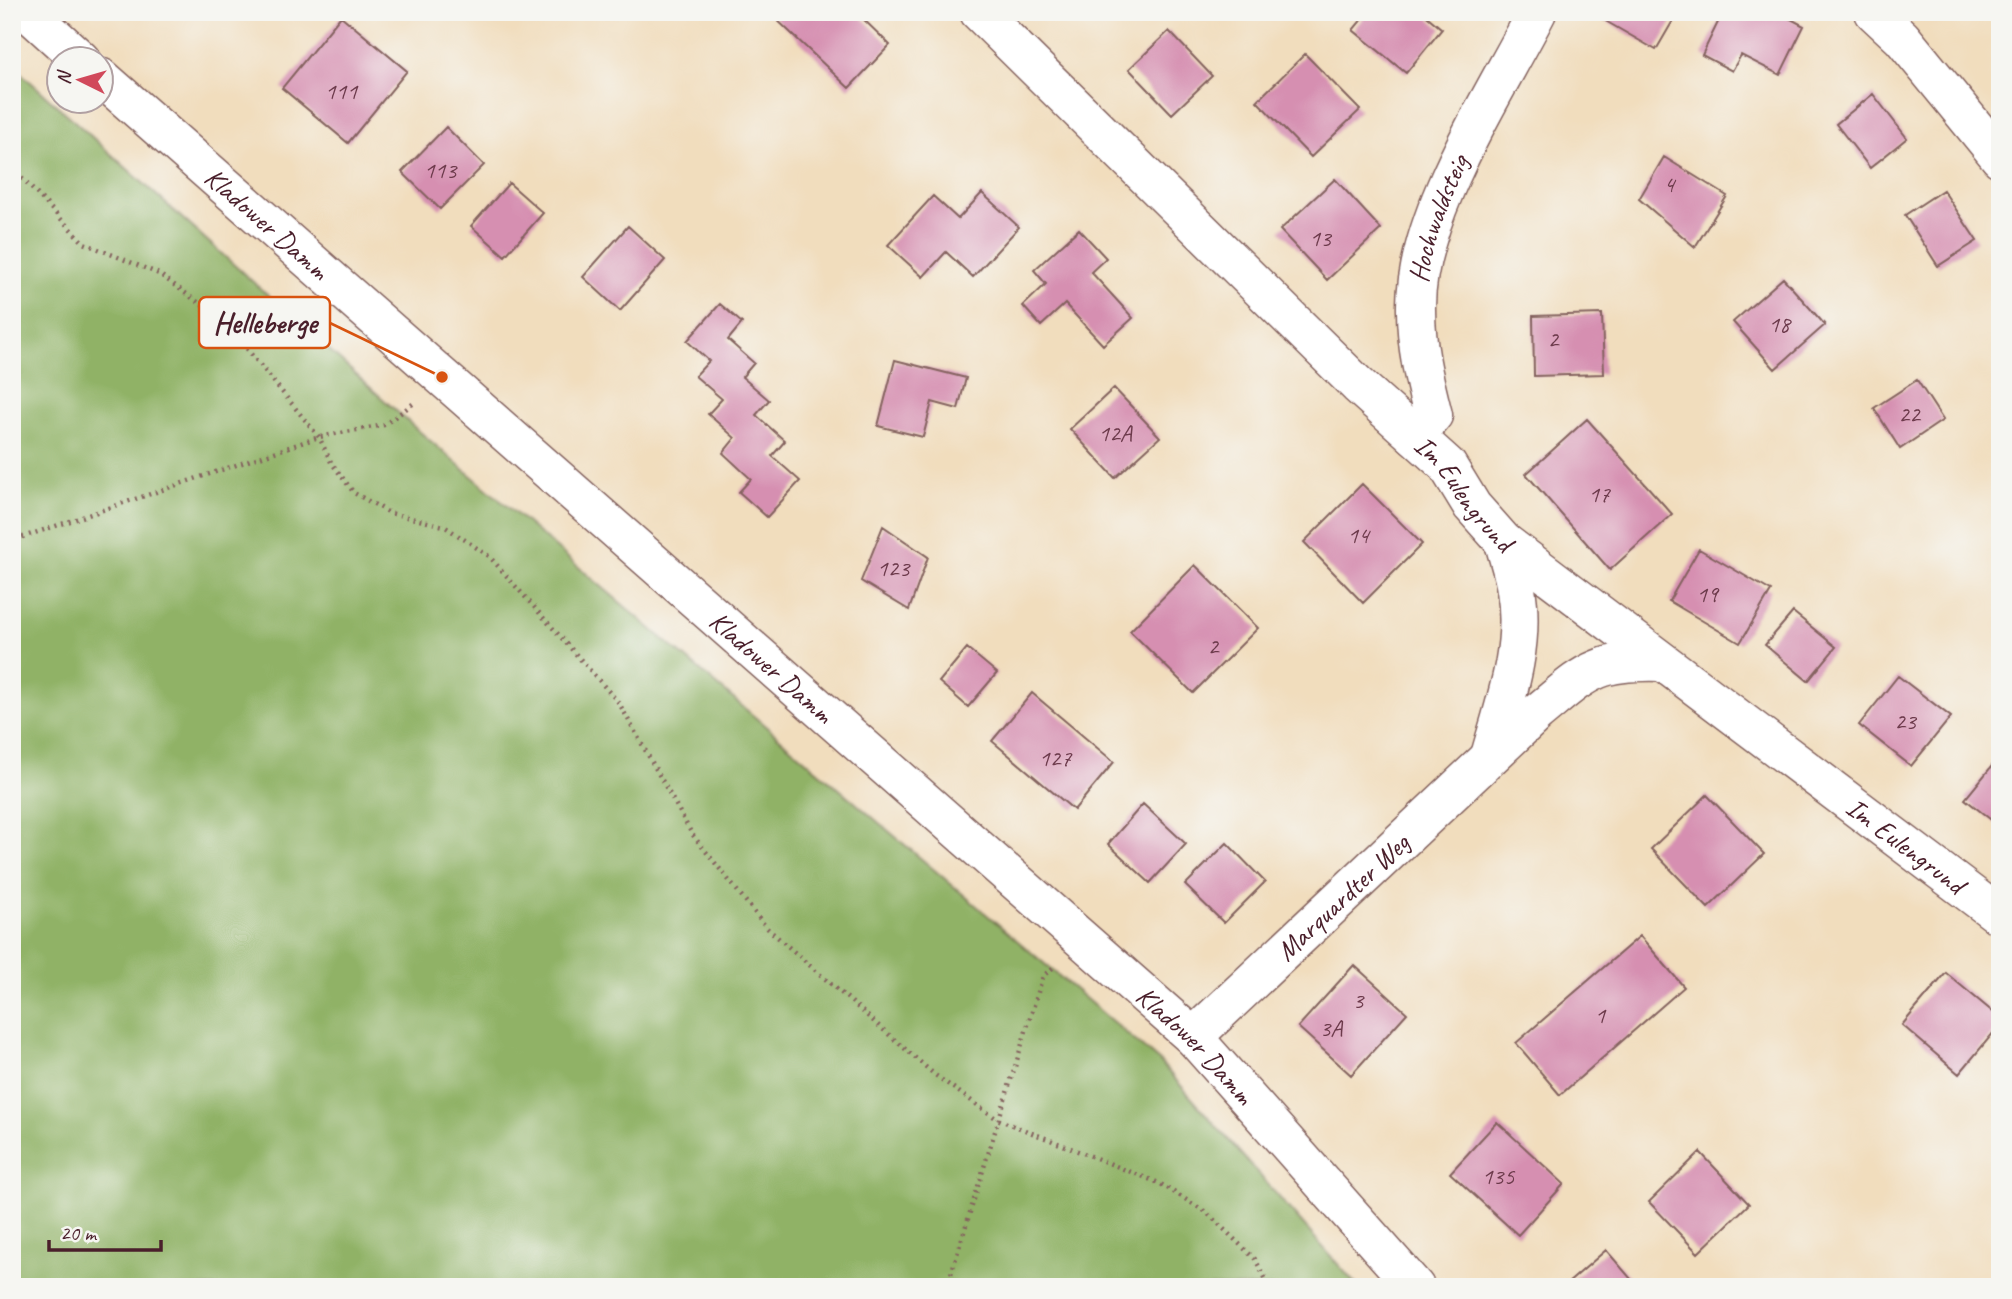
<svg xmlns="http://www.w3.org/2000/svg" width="2012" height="1299" viewBox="0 0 2012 1299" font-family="Caveat,sans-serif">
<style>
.forest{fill:#90b266;stroke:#6d6848;stroke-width:2}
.building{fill:#d68fb1}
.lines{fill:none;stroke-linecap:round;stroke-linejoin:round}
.minor-casing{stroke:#84625e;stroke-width:41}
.secondary-casing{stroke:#84625e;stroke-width:41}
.path{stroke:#84625e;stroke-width:4.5;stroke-dasharray:2 5;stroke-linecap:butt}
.minor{stroke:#fff;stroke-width:38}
.secondary{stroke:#fff;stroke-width:38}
.labels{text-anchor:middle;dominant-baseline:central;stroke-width:5;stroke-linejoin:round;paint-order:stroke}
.number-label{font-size:24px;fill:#6d3b4c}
.street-label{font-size:28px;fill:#4a1f2b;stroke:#f6f6f2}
.leader{fill:none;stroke:#d8530f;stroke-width:2.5}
.callout-dot{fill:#d8530f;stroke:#f6f6f2;stroke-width:2.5}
.callout{fill:#f6f6f2;stroke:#d8530f;stroke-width:2.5}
.callout-label{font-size:30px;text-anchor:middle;font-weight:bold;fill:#4a1f2b}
</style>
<rect width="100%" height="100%" fill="#f6f6f2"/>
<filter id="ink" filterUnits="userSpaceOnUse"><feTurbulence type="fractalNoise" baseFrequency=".0143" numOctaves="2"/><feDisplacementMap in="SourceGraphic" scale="14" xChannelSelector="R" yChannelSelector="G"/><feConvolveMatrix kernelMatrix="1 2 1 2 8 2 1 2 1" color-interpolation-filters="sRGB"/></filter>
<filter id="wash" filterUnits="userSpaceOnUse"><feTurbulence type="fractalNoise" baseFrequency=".00686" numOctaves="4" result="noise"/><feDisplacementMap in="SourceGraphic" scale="28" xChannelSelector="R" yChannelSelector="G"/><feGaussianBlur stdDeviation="1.57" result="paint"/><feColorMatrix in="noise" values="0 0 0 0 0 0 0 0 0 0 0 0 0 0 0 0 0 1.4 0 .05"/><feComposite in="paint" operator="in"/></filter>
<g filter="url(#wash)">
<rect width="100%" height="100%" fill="#f1ddbd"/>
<path class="forest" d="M12,65L413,426L1160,1062L1358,1287H12Z"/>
<g id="blocks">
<path class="building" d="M777,12H856L890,45L849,88L773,16Z
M1368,12H1422L1442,29L1406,73L1353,30Z
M1606,12H1678L1656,50L1602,19Z
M1723,12H1778L1804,26L1780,75L1741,55L1732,71L1702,55Z
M341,16L407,71L348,143L282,88Z
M1169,31L1212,76L1172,114L1129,69Z
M1305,54L1360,110L1311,157L1257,101Z
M1873,94L1907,138L1870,168L1836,124Z
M446,127L484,165L440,209L402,172Z
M1664,157L1727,196L1695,247L1639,199Z
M1335,179L1381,229L1327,280L1280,230Z
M509,183L543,213L505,256L471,226Z
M1943,190L1977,241L1938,266L1905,215Z
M982,193L1019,227L973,277L946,252L923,277L888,245L933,196L958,219Z
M628,226L665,260L620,311L583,277Z
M1079,229L1106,258L1091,272L1133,318L1103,345L1065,304L1041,326L1023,306L1046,284L1034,270Z
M1783,278L1825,325L1775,369L1733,322Z
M720,304L742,323L728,340L754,363L742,377L769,400L756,415L785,441L772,456L800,481L767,517L739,492L751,479L723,453L735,438L708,414L722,399L695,376L709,361L687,341Z
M1602,314L1604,374L1534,376L1533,316Z
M895,360L966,378L958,409L932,402L923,437L878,426Z
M1917,380L1943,420L1900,449L1874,408Z
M1114,388L1160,437L1115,478L1070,429Z
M1587,419L1672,514L1610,570L1526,474Z
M1362,484L1422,544L1363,603L1304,542Z
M883,526L928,557L909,610L861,581Z
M1699,549L1771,591L1740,643L1669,601Z
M1195,565L1258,628L1193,693L1130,631Z
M1793,612L1836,647L1808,681L1765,645Z
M967,648L997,673L968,707L939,682Z
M1898,676L1951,717L1911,766L1859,725Z
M1032,693L1114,762L1074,810L992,741Z
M2000,756V827L1965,799Z
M1707,795L1764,854L1708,908L1651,849Z
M1143,804L1186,844L1150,883L1108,844Z
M1227,843L1265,882L1224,923L1185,885Z
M1640,936L1684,987L1560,1095L1516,1043Z
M1354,965L1407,1013L1351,1075L1298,1027Z
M1946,973L2000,1018V1025L1959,1074L1902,1025Z
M1497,1122L1564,1184L1518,1235L1450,1173Z
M1700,1152L1749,1204L1698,1253L1649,1202Z
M1606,1250L1638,1287H1569L1567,1284Z"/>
</g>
</g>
<g filter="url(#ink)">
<use href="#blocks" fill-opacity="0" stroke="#84625e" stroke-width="2"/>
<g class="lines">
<g class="minor-casing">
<g id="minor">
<path id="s1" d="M979,12L1358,385L1447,465L1472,506L1504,542L2000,916"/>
<path d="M1874,12L1902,38L2000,158"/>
<path id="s2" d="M1415,436L1433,415C1424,380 1416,346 1416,310C1414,216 1494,96 1537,12"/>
<path d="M1490,756C1505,703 1526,645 1516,590C1514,574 1508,558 1504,542"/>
<path id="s3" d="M1193,1037L1537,713C1587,672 1594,660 1662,662"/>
</g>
</g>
<g class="secondary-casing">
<g id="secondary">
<path d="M28,12L81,60"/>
<path id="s4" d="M102,78L1193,1037L1415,1287"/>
</g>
</g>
<path class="path" d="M12,168L84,243L159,274L224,321L319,437L331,462L354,493L390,513L444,526L489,556L619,703L692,834L767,928L935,1075L997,1119L1159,1183L1206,1212L1255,1259L1270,1287
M12,568L17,539L319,437L384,425L414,403
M947,1287L1043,976L1056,965"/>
<use href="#minor" class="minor"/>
<use href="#secondary" class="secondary"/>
</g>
</g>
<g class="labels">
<g class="number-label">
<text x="341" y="91">111</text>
<text x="440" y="170">113</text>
<text x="1669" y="184">4</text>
<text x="1320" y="238">13</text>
<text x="1779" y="324">18</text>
<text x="1553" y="339">2</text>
<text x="1909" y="414">22</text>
<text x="1115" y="433">12A</text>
<text x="1599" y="494">17</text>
<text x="1358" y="535">14</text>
<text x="893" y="568">123</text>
<text x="1707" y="594">19</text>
<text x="1213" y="646">2</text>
<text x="1905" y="721">23</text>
<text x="1055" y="758">127</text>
<text x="1358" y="1000">3</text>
<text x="1600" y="1015">1</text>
<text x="1331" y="1028">3A</text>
<text x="1498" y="1176">135</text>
</g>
<g class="street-label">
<text stroke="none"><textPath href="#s2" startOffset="229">Hochwaldsteig</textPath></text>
<text stroke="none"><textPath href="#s4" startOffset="220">Kladower Damm</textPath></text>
<text stroke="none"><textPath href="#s1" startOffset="684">Im Eulengrund</textPath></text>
<text stroke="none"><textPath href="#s4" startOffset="892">Kladower Damm</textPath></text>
<text stroke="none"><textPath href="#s1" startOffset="1251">Im Eulengrund</textPath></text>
<text stroke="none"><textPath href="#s3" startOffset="205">Marquardter Weg</textPath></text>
<text stroke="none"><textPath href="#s4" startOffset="1460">Kladower Damm</textPath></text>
</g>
</g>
<path class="leader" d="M442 377L330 323"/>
<circle class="callout-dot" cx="442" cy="377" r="7"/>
<rect class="callout" x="199" y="297" width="131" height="51" rx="7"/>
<g class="callout-label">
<text x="265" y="333">Helleberge</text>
</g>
<rect width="2012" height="1299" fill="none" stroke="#f6f6f2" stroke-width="42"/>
<g transform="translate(80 80) rotate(275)"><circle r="33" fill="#f6f6f2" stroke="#b1a0a2" stroke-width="2"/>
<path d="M0-5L12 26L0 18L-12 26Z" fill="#d1495b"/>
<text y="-10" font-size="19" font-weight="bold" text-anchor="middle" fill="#4a1f2b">N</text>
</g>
<path d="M49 1240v10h112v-10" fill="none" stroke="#4a1f2b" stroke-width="3.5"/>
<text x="60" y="1240" font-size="21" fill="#4a1f2b" stroke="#f6f6f2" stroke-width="5" paint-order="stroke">20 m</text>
</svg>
